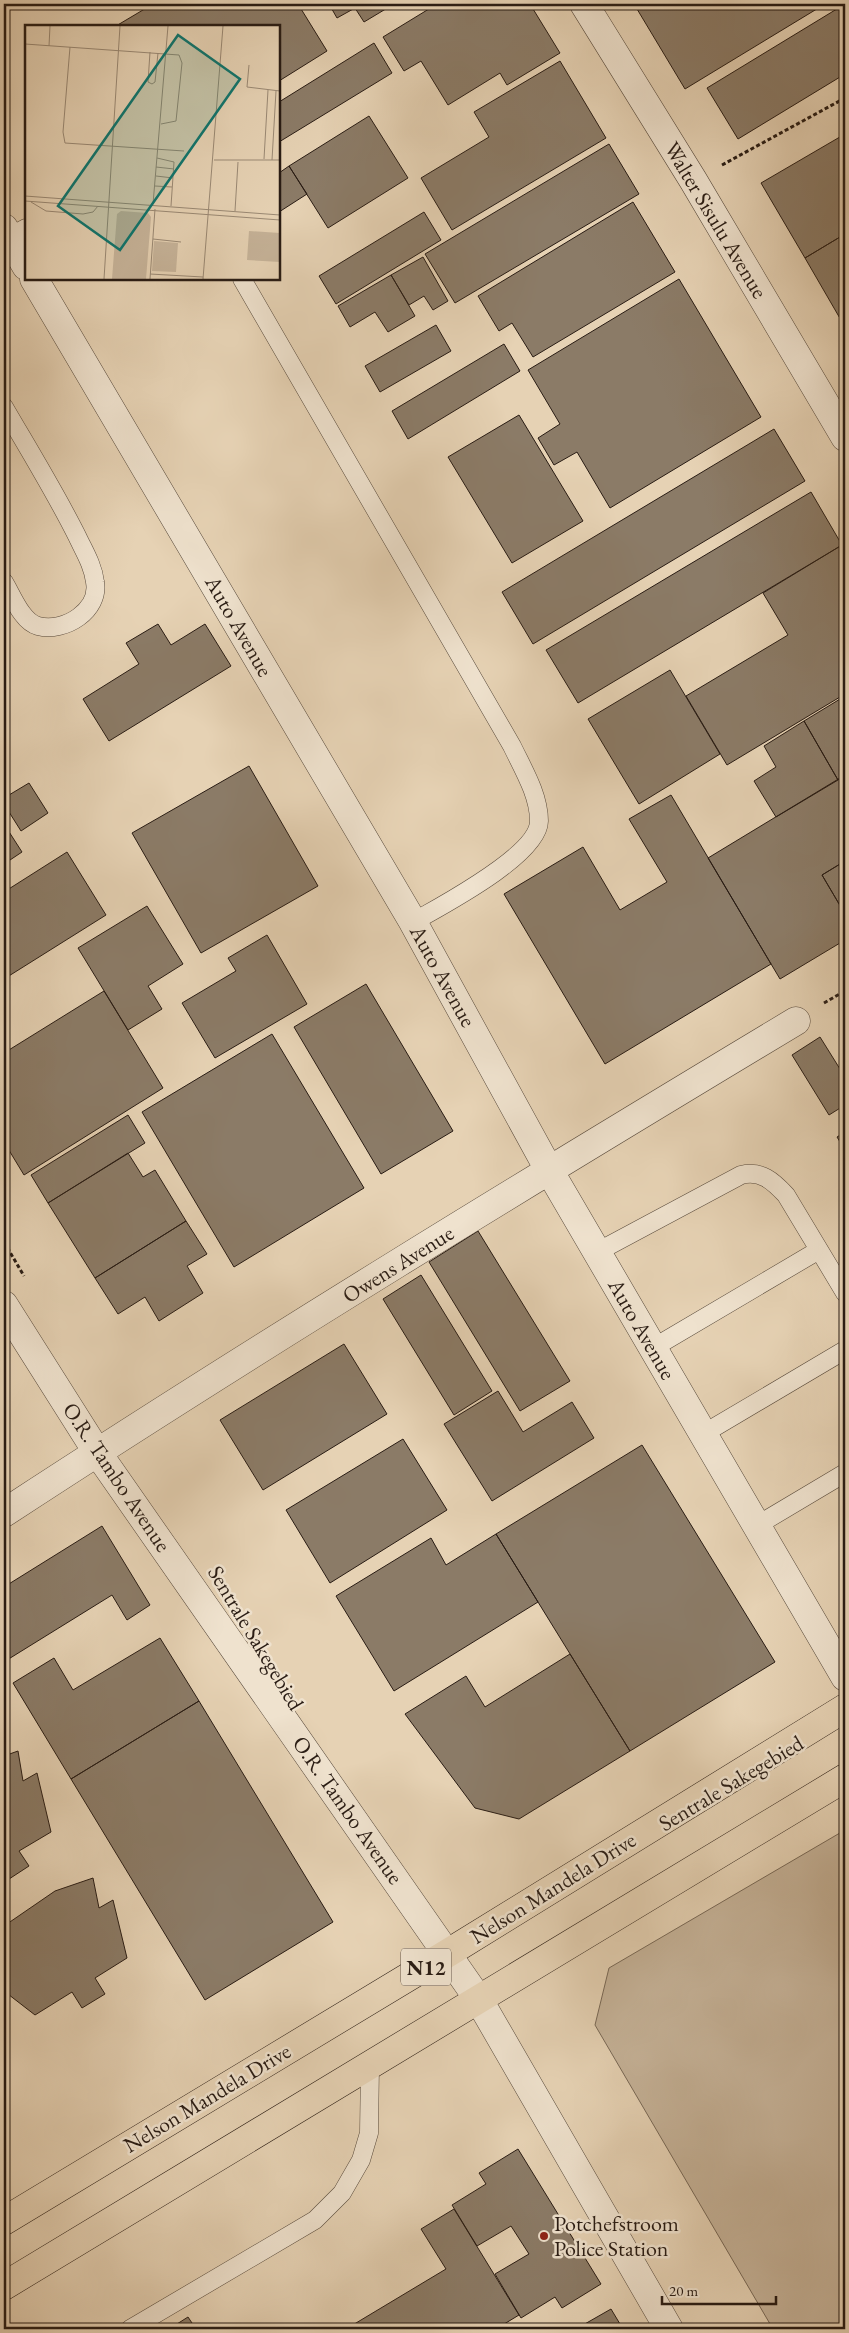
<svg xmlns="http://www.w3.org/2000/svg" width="849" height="2333" viewBox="0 0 849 2333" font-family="'EB Garamond',serif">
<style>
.green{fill:#c6b399;stroke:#786856}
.building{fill:#8b7b67;stroke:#291c14}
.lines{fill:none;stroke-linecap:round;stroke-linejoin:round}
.lane-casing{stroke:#584a3c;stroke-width:19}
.street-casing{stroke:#584a3c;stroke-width:29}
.highway-casing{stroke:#291c14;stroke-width:29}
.path{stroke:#291c14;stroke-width:3;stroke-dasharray:4 2.5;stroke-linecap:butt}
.lane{stroke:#efe2ce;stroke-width:18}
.street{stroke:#efe2ce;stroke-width:28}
.highway{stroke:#e6d2b4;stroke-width:28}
.poi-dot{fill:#8f2418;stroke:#efe2ce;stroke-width:2}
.labels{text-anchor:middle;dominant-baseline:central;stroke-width:5;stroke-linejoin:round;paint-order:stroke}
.shield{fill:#efe2ce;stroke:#64574c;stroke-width:1}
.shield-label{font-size:21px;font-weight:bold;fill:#291c14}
.street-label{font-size:22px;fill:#291c14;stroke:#efe2ce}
.poi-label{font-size:22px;fill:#291c14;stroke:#efe2ce;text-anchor:start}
.inset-road{fill:none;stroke:#9a8974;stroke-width:1}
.view{fill:#0f766e;fill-opacity:0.15;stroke:#0f766e;stroke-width:2.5}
.inset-edge{fill:none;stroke:#291c14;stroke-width:2.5}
</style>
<rect width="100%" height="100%" fill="#e6d2b4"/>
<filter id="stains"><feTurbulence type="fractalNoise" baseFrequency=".004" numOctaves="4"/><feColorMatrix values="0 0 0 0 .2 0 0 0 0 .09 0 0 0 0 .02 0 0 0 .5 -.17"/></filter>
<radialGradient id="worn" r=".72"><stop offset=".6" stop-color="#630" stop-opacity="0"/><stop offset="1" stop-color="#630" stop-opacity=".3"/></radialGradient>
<path class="green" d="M845,1830V2329H773L595,2025L609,1968Z"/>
<path class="building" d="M153,4H298L327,51L279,81V26H116Z
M329,4H394L364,22L355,8L337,18Z
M437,4H530L560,53L507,85L500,73L448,105L421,61L404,71L383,37Z
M634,4H825L685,89Z
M845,4V74L738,139L707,88Z
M374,43L392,73L279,142V102Z
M560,61L606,138L452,230L421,178L489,137L474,112Z
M369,116L408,178L328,228L289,166Z
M845,134V234L805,258L761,183Z
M609,144L639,194L455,303L425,254Z
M289,166L307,194L279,212V173Z
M633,202L675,272L533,357L512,323L499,331L478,296Z
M424,212L441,240L336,304L319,276Z
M845,234V327L805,258Z
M423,257L448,301L433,310L424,296L409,305L391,275Z
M391,275L415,316L388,332L375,312L350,327L338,306Z
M679,279L761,417L610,508L577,452L554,465L538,438L560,424L528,370Z
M436,325L451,351L380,392L365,366Z
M504,344L520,371L408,439L392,411Z
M519,415L583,521L512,563L448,457Z
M774,429L805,481L533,644L502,592Z
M811,492L842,545L578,703L546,650Z
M842,545L845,550V694L727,765L686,696L788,635L763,593Z
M158,624L171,645L205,624L231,666L109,741L83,699L139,664L126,643Z
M670,670L720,754L639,804L588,719Z
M845,696V775L838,780L804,721Z
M804,721L838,780L776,817L754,781L776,767L764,746Z
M249,766L318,886L201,953L132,833Z
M845,775V861L822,875L845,914V940L780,979L708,858Z
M29,783L48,813L21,831L4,804V798Z
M671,795L771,964L605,1064L504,894L583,847L620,910L667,882L629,819Z
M4,824L22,852L4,864Z
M67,852L106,915L4,979V892Z
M845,861V914L822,875Z
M147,906L183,964L148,986L162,1009L128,1030L78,948Z
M267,935L307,1004L215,1058L182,1003L236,971L228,958Z
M366,984L453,1131L381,1174L294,1027Z
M104,991L163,1088L24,1175L4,1142V1053Z
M272,1034L364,1188L234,1267L142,1112Z
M820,1037L845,1077V1105L829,1115L792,1055Z
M128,1115L145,1143L48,1203L31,1175Z
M845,1132V1150L837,1137Z
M128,1153L143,1177L155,1170L186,1221L95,1278L48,1203Z
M186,1221L207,1254L187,1266L203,1293L159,1321L145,1297L118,1314L95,1278Z
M478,1231L570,1381L520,1411L429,1262Z
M421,1275L492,1391L454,1415L383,1299Z
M344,1344L387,1414L263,1490L220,1420Z
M498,1391L523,1432L572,1402L594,1438L492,1501L444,1424Z
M403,1439L447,1510L330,1583L286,1510Z
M642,1445L775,1662L630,1751L496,1534Z
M102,1526L150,1605L127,1620L112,1595L7,1660L4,1655V1587Z
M496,1534L538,1602L394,1691L336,1596L431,1538L446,1565Z
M160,1638L199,1701L71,1779L13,1683L54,1658L73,1690Z
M570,1654L630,1751L519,1819L475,1808L405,1714L466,1676L485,1707Z
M199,1701L333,1922L205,2000L71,1779Z
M18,1751L23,1781L37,1773L51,1832L19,1851L29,1866L6,1881L4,1878V1756Z
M93,1878L99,1908L113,1900L127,1958L95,1978L105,1994L82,2008L72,1992L35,2015L4,1991V1926L55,1891Z
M518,2149L601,2284L562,2308L555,2297L521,2318L495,2274L529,2254L511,2226L477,2246L452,2205L486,2184L479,2173Z
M454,2209L519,2315L496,2329H346L446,2269L421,2229Z
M611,2309L623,2329H576Z
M188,2317L196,2329H169Z"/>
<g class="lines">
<g class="lane-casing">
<path id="lane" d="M9,237L26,228
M242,279L512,746C523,769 539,795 539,821C539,855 441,906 413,922
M4,407C29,450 55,492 77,536C84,551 93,565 95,582C100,610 65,633 38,626C22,622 12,595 4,582
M597,1252L741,1175C761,1170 773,1181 786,1195L845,1293
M653,1348L819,1250
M703,1434L845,1350
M756,1526L845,1473
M130,2329L315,2220L342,2193L361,2160L369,2133L370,2065"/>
</g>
<g class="street-casing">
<path id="street" d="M584,4L693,180L845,437
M4,228L26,266
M34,279L413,922L549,1170L845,1677
M4,1305L97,1452L479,2000L669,2329
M4,1513C264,1343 530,1181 796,1021"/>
</g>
<g class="highway-casing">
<path id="highway" d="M4,2221L448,1953L845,1708
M4,2286L845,1778"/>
</g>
<path class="path" d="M722,165L845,98
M824,1003L845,991
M4,1242L24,1276"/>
<use href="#lane" class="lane"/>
<use href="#street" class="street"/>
<use href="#highway" class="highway"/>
</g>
<circle class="poi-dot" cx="544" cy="2236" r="5"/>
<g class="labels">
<rect class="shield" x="401" y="1948.5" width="50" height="37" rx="4"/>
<g class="shield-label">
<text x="426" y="1967">N12</text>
</g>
<g class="street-label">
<text transform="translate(716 220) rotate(59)">Walter Sisulu Avenue</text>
<text transform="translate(239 626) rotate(60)">Auto Avenue</text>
<text transform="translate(443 976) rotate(61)">Auto Avenue</text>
<text transform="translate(398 1264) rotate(-32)">Owens Avenue</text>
<text transform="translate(642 1329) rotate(60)">Auto Avenue</text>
<text transform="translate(117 1477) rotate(56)">O.R. Tambo Avenue</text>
<text transform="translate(256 1638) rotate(59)">Sentrale Sakegebied</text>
<text transform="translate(731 1783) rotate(-31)">Sentrale Sakegebied</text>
<text transform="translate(348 1810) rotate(55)">O.R. Tambo Avenue</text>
<text transform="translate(553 1888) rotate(-32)">Nelson Mandela Drive</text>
<text transform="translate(207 2098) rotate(-31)">Nelson Mandela Drive</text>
</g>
<g class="poi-label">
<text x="554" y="2223">Potchefstroom<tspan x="554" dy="25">Police Station</tspan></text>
</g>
</g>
<g transform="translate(25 25)">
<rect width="255" height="255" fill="#e6d2b4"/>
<path d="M96,186L123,188L126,192L121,254H87L92,189ZM224,206L255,208V237L222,235ZM129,216L153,218L151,247L127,246Z" fill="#c6b399"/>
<path class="inset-road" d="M0,19L154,30L157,38L151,96L136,99M24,21L25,1M45,22L38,107L40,118L159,126M125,27L123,57L127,59L130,57L133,28M224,40L222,62L255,66M132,133L149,137L146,181M239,134L243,65M189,135H255M247,135L251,66M131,142L149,144M131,151L148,153M130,161L147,162M0,171L255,190M0,176L255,195M6,177L21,186L58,189L68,187L73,181M128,179L143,1M210,186L213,137M128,214L156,217M125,249L178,252M79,254L95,1M125,254L130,184M178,254L198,1"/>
<path class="view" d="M153,10L215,54L95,225L33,181Z"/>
<rect width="255" height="255" class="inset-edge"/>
</g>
<rect width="849" height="2333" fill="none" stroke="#e6d2b4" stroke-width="20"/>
<rect x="5" y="5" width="839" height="2323" fill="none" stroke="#291c14" stroke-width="2.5"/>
<rect x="10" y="10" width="829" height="2313" fill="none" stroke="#291c14"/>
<path d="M662 2296v8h114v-8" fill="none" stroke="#291c14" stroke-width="2.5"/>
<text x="669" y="2296" font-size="15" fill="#291c14" stroke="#efe2ce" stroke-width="4" paint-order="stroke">20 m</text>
<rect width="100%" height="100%" filter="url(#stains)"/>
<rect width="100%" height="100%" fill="url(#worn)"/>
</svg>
